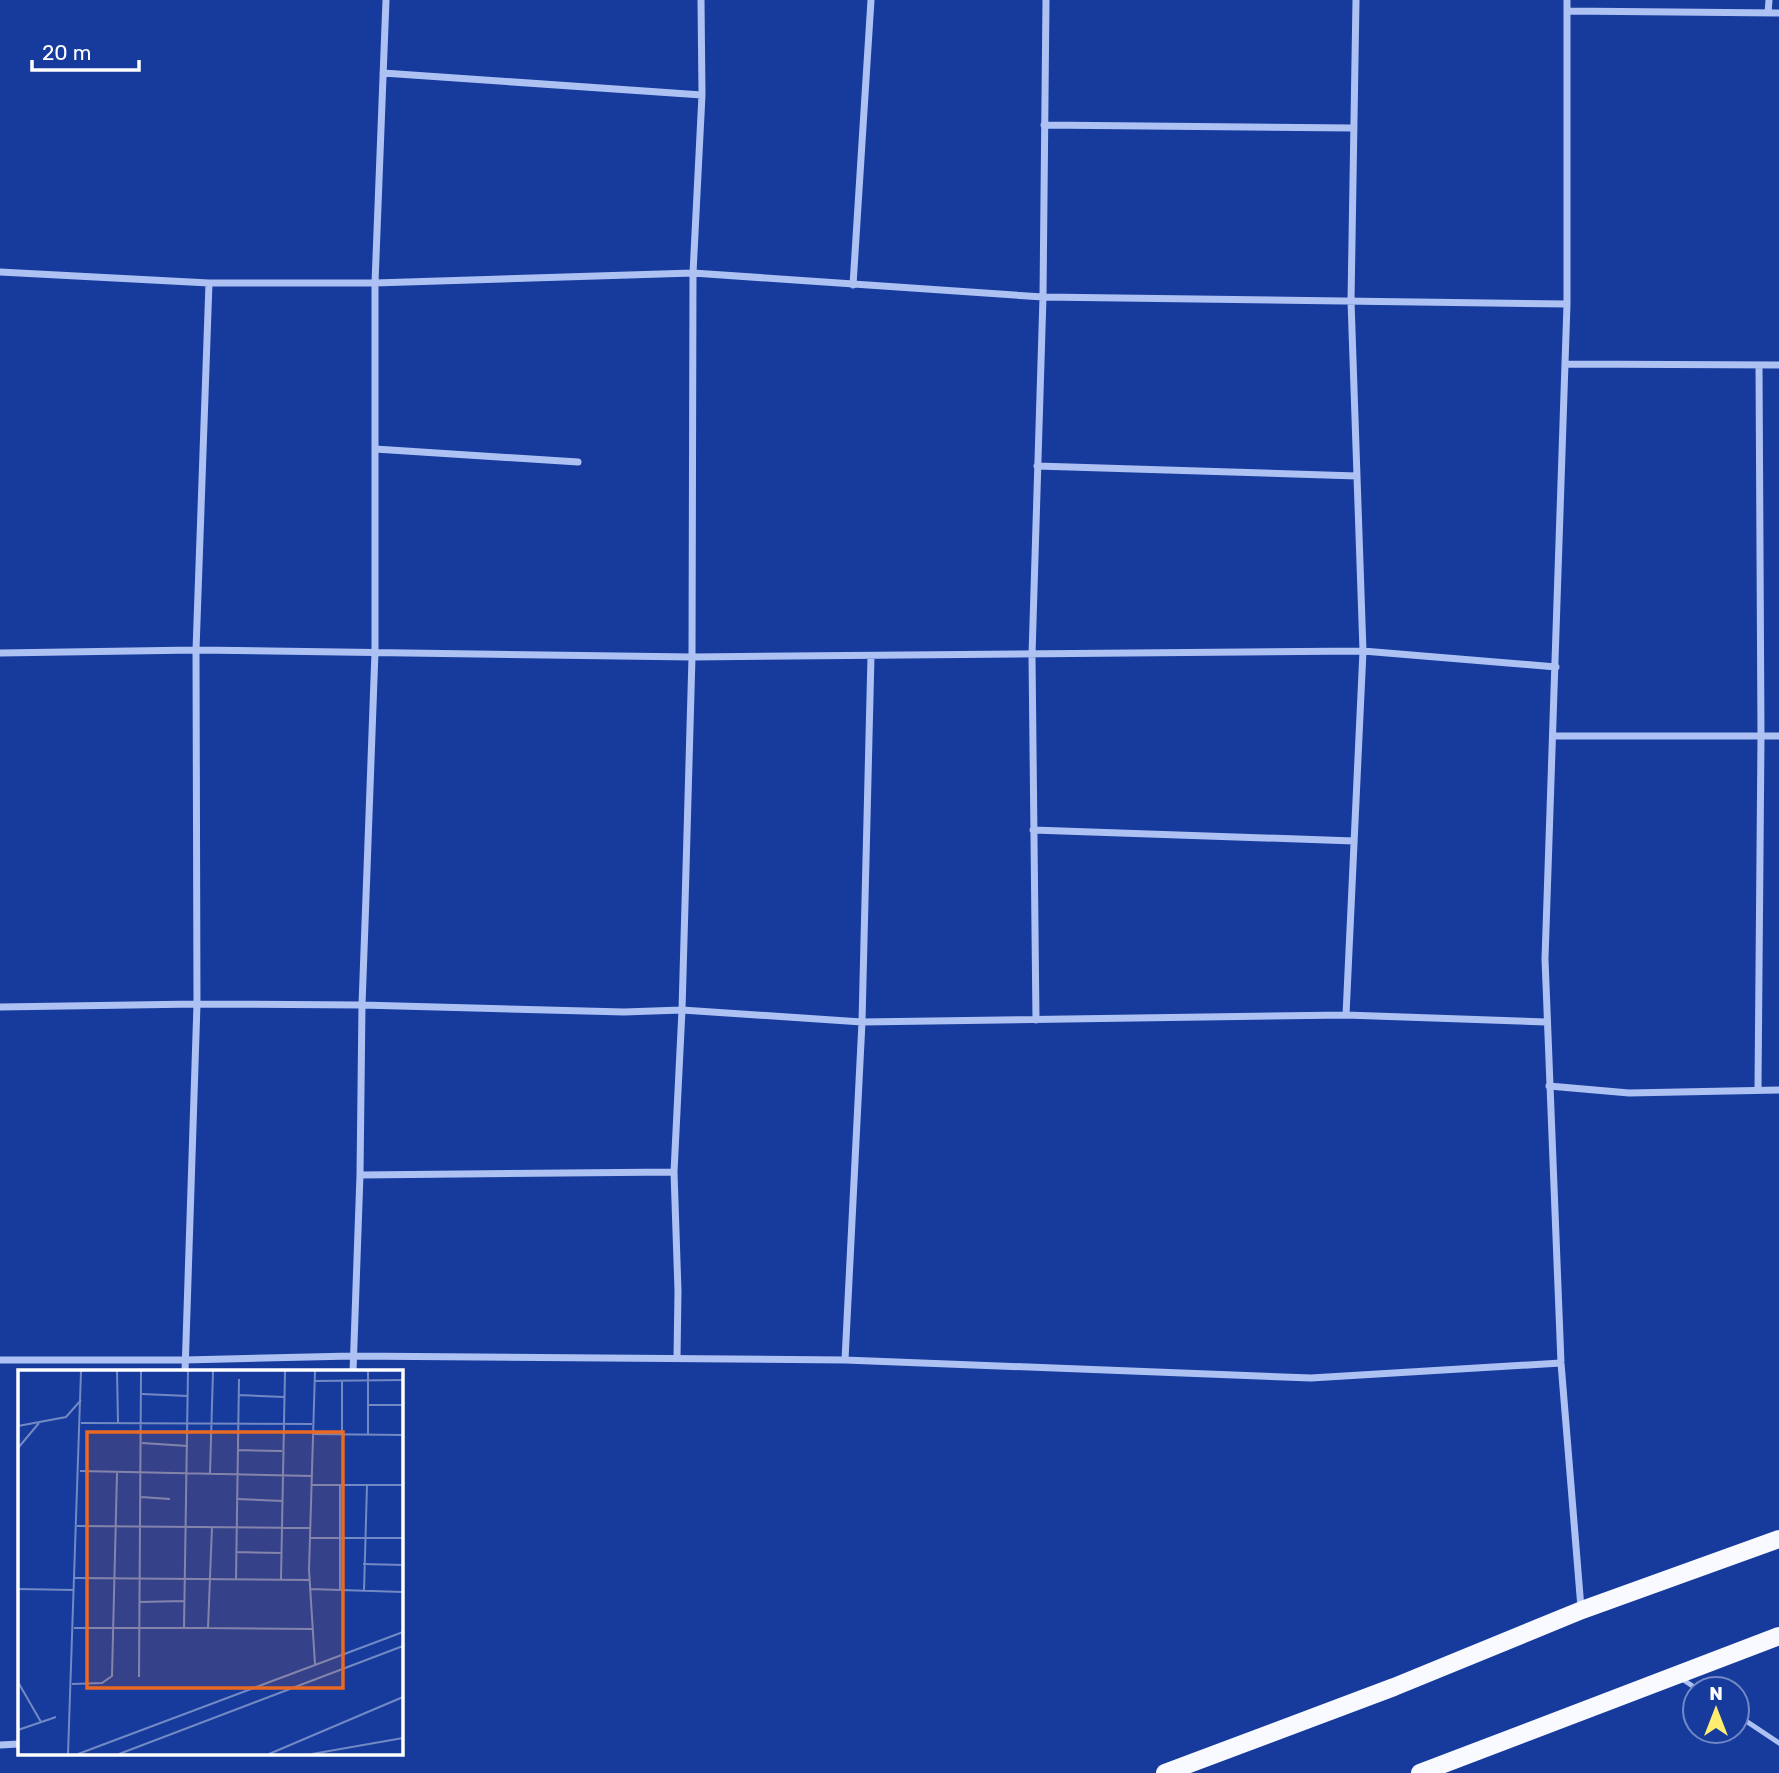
<svg xmlns="http://www.w3.org/2000/svg" width="1779" height="1773" viewBox="0 0 1779 1773" font-family="Rubik,sans-serif">
<style>
.lines{fill:none;stroke-linecap:round;stroke-linejoin:round}
.lane{stroke:#adc1f3;stroke-width:5}
.street{stroke:#adc1f3;stroke-width:7}
.primary{stroke:#f9faff;stroke-width:18}
.inset-road{fill:none;stroke:#7389c4;stroke-width:2}
.view{fill:#ea6a24;fill-opacity:0.15;stroke:#ea6a24;stroke-width:3.5}
.inset-edge{fill:none;stroke:#fff;stroke-width:3.5}
</style>
<rect width="100%" height="100%" fill="#163b9d"/>
<g class="lines">
<path class="lane" d="M1679,1677L1697,1689
M1737,1715L1779,1743"/>
<path class="street" d="M1567,0V304L1545,959L1561,1363L1581,1608
M1567,11L1779,13
M1768,13L1769,0
M383,73L702,95
M1044,125L1354,128
M0,272L209,283H375L693,273L1043,297L1567,304
M853,285L871,0
M1565,364L1779,365
M375,449L578,462
M1037,466L1357,476
M0,653L196,650L692,657L1363,651L1556,667
M1553,736H1779
M1033,830L1354,841
M0,1007L197,1004L362,1005L624,1012L682,1010L862,1022L1346,1015L1546,1022
M1346,1015L1363,651L1351,301L1356,0
M1036,1020L1032,655L1043,297L1046,0
M1549,1086L1629,1093L1779,1090
M1758,1088L1761,736L1759,365
M360,1175L674,1172
M677,1358L678,1291L674,1172L682,1010L692,657L693,273L702,95L701,0
M0,1360H185L352,1356L845,1360L862,1022L871,656
M845,1360L1311,1378L1561,1363
M185,1372L197,1004L196,650L209,283
M353,1372L360,1175L362,1005L375,652V283L386,0
M0,1745L19,1744"/>
<path class="primary" d="M1165,1773L1394,1687L1582,1610L1779,1539
M1420,1773L1779,1636"/>
</g>
<g transform="translate(18 1370)">
<rect width="385" height="385" fill="#163b9d"/>
<path class="inset-road" d="M99,1L100,53M297,11L385,10M124,24L170,26M221,25L266,27M350,35H385M63,53L294,54M0,56L48,47L63,30M294,64L385,65M324,64V11M350,65V1M124,73L170,76M0,78L21,53M219,80L264,81M62,101L294,106M192,103L195,1M294,115H385M123,127L152,129M218,129L264,131M59,156L293,158M293,168H385M218,182L264,183M345,194L385,195M57,208L292,210M218,209L221,9M263,209L267,1M0,219L56,220M292,219L385,222M322,219V115M346,221L349,115M121,232L166,231M56,258H190L194,157M166,258L170,1M190,258L294,259M297,294L291,200L297,1M121,307L123,1M0,312L23,352M54,314L84,313L94,306L99,103M0,360L38,347M50,384L63,1M60,384L385,262M101,384L385,276M251,384L385,327M294,384L385,368"/>
<path class="view" d="M69,62H325V318H69Z"/>
<rect width="385" height="385" class="inset-edge"/>
</g>
<g transform="translate(1716 1710)"><circle r="33" fill="#163b9d" stroke="#7389c4" stroke-width="2"/>
<path d="M0-5L12 26L0 18L-12 26Z" fill="#ffed6f"/>
<text y="-10" font-size="19" font-weight="bold" text-anchor="middle" fill="#ffffff">N</text>
</g>
<path d="M32 60v10h107v-10" fill="none" stroke="#ffffff" stroke-width="3.5"/>
<text x="42" y="60" font-size="21" fill="#ffffff" stroke="#163b9d" stroke-width="5" paint-order="stroke">20 m</text>
</svg>
